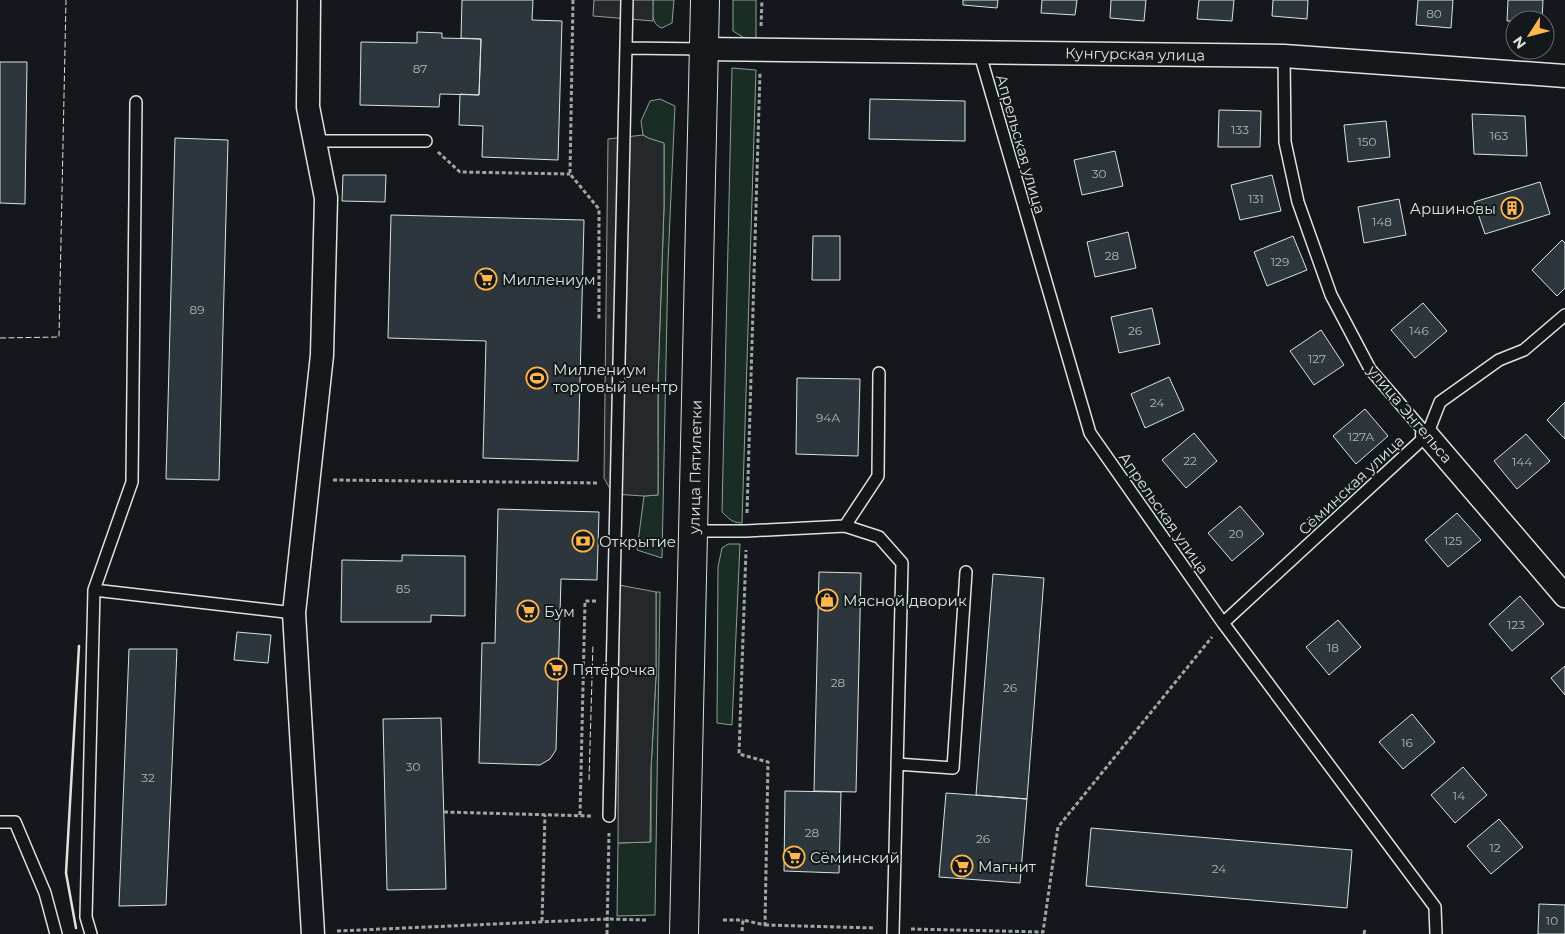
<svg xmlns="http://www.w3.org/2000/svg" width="1565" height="934" viewBox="0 0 1565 934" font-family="Montserrat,sans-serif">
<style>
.green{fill:#1a2d24;stroke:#939e99}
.parking{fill:#24282b;stroke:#939e99}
.building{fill:#2c363c;stroke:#d8e6dc}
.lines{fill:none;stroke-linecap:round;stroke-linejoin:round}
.lane-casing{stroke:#d8e6dc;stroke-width:14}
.street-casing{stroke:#d8e6dc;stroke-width:25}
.secondary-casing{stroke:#d8e6dc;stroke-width:30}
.path{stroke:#9da8a2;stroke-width:3;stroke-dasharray:4 2.5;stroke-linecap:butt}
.lane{stroke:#14181c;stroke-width:11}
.street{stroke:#14181c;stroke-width:22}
.secondary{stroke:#14181c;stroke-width:28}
.fence{stroke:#d8e6dc;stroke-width:1;stroke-dasharray:6 2.5;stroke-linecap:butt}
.wall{stroke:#d8e6dc;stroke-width:2.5}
.labels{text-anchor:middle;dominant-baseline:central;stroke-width:4;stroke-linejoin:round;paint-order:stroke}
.number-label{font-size:12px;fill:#adbab4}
.street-label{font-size:15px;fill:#d8e6dc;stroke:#14181c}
.poi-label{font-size:15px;fill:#d8e6dc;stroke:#14181c;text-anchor:start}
</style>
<rect width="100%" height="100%" fill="#14181c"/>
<path class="green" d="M653,0H674L672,23L662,28C650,24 653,11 653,0Z
M733,0H756V40L746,39L733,31Z
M732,68L756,70L742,523C733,523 729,519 722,512Z
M660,99L675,106L668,262L662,558L637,550L644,496L658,495V380L664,207V144L648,138L643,135L641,121L650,101Z
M728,544H740L732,725L717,723L718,567L722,548Z
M656,592H660L655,915L617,916L618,843L651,842V769L656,676Z"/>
<path class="parking" d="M594,0H653V21L593,16Z
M643,135L648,138L664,143V207L658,380V495L644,496L613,494L604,478L608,139Z
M619,585L656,592V676L651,769L650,842L618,843Z"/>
<path class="building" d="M462,0H533L532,20L562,21L558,160L482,157L483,126L459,125L460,94L479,95L481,39L461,38Z
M963,0H998L997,8L963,5Z
M1042,0H1077L1075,15L1041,13Z
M1111,0H1146L1144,21L1110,18Z
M1199,0H1234L1232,21L1197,19Z
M1273,0H1308L1307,19L1272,16Z
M1418,0H1453L1451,28L1416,25Z
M1508,0H1543L1542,20L1507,21Z
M417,32L442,33V38L481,39L479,95L440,94L439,107L360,105L361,42L417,43Z
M0,62H27L25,204L0,203Z
M870,99L965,101V141L869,139Z
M1219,110L1261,111L1260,147H1218Z
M1472,114L1525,116L1527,156L1474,154Z
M1386,121L1390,157L1348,162L1344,125Z
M175,138L228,140L219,480L166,479Z
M1115,151L1123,186L1082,195L1074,160Z
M343,175H386L385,202L342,201Z
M1272,175L1281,211L1240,220L1231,185Z
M1540,182L1550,214L1485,234L1474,202Z
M1399,199L1406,235L1364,243L1358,207Z
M391,215L584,220L578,461L483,458L486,341L388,338Z
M1128,232L1136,268L1095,277L1087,242Z
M813,236H840V280H812Z
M1293,236L1307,270L1267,286L1254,252Z
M1562,240L1565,243V288L1557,296L1532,270Z
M1423,303L1447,331L1415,358L1391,330Z
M1152,308L1160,344L1119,353L1111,317Z
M1321,330L1344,365L1314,385L1290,351Z
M1169,377L1184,410L1145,428L1131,394Z
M797,378L860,379L858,456L796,454Z
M1565,402V439L1547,420Z
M1365,409L1388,436L1356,464L1333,436Z
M1194,433L1217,461L1186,488L1162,460Z
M1526,434L1550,461L1517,489L1494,461Z
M1240,506L1264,534L1232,561L1208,533Z
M498,509L599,512L597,580L561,579L556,750L550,759L540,765L479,763L482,643H495Z
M1457,513L1481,540L1448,567L1425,540Z
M402,555L465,556V616L431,615V622H341L342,560L402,561Z
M819,572L861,573L856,792L814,791Z
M993,574L1044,578L1027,799L976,795Z
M1520,596L1544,624L1512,651L1489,624Z
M1338,620L1361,647L1329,675L1306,647Z
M237,632L271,635L268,663L234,660Z
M129,649H177L166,905L119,906Z
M1565,666V695L1551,678Z
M1412,714L1435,742L1403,769L1379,742Z
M441,718L446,889L387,890L383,719Z
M1463,767L1487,795L1455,823L1431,795Z
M785,791L841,792L839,873L784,871Z
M946,793L1027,799L1020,883L939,877Z
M1499,819L1523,847L1491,874L1467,846Z
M1091,828L1352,850L1347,908L1086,886Z
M1539,904L1565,905V934H1538Z"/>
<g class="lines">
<g class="lane-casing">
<path id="lane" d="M626,48L704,49
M979,51L1090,433L1223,623L1435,907L1436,934
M1284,56L1285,142L1298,202L1331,295L1370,369L1427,435
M315,141H426
M845,526L878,476L879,373
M693,531H746L845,526L879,537L902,563L893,934
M94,590L294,613
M1223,623L1427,435L1440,402L1499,360L1524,350L1565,315
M897,764L953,768L966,572
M609,816L627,0
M0,822H15L45,893L56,934
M91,934L86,917L94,590L132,482L136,102"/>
</g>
<g class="street-casing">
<path id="street" d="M309,0L308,107L326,198L322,355L294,613L313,934
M704,49L1284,56L1565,76
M1427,435L1565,596"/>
</g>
<g class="secondary-casing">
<path id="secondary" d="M684,934L705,0"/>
</g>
<path class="path" d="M573,0L570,174L599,209V321
M761,26L762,0
M438,152L460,172L570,174
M333,480L599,483
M747,513L760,72
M444,812L591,816
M580,815L585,601H596
M723,920H743
M542,921L545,815
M765,925L874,928
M911,929L1043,932L1058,827L1212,637
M337,931L607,919L646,920
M742,931L743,920L765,925L768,762L739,754L746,550
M607,934L609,833
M1364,934L1365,929"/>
<use href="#lane" class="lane"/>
<use href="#street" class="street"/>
<use href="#secondary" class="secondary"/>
<path class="fence" d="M0,338L59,337L66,0
M589,780L593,644"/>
<path class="wall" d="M76,928L66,873L79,646"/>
</g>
<defs>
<g id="building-ring" transform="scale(1.125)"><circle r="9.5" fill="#14181c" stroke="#ffb74d" stroke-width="1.5"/><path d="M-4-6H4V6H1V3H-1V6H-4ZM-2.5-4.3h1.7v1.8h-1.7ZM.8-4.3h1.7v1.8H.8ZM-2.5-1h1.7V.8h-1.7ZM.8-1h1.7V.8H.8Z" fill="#ffb74d"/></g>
<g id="supermarket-ring" transform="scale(1.125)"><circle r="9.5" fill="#14181c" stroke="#ffb74d" stroke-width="1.5"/><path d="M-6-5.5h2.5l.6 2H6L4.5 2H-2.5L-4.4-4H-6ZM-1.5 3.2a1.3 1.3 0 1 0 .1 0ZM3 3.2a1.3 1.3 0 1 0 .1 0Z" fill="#ffb74d"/></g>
<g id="stadium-ring" transform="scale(1.125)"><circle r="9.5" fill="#14181c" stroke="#ffb74d" stroke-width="1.5"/><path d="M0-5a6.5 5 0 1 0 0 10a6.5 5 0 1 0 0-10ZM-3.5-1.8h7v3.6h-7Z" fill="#ffb74d"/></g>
<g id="bank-ring" transform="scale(1.125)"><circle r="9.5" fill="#14181c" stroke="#ffb74d" stroke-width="1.5"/><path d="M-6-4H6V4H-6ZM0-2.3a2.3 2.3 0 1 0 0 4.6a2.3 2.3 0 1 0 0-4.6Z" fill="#ffb74d"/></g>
<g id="shop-ring" transform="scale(1.125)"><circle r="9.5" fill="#14181c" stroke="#ffb74d" stroke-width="1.5"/><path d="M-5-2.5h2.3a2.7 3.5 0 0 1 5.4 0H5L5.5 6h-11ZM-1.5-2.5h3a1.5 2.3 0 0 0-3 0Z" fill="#ffb74d"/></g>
</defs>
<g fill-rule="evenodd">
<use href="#building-ring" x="1512" y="208"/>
<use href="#supermarket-ring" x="486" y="279"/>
<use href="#stadium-ring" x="537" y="378"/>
<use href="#bank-ring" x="583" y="541"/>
<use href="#shop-ring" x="827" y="600"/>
<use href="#supermarket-ring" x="528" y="611"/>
<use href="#supermarket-ring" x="556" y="669"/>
<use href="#supermarket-ring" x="794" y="857"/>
<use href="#supermarket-ring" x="962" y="866"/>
</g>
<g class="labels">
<g class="number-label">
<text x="1434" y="13">80</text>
<text x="420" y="68">87</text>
<text x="1240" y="129">133</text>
<text x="1499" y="135">163</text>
<text x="1367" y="141">150</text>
<text x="1099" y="173">30</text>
<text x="1256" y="198">131</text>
<text x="1382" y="221">148</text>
<text x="1112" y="255">28</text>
<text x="1280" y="261">129</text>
<text x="197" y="309">89</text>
<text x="1135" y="330">26</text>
<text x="1419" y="330">146</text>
<text x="1317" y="358">127</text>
<text x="1157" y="402">24</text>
<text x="828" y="417">94А</text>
<text x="1361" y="436">127А</text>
<text x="1190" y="460">22</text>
<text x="1522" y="461">144</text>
<text x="1236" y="533">20</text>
<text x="1453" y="540">125</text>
<text x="403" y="588">85</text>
<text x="1516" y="624">123</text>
<text x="1333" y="647">18</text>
<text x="838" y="682">28</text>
<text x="1010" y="687">26</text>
<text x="1407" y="742">16</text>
<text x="413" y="766">30</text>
<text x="148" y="777">32</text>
<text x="1459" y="795">14</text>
<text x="812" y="832">28</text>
<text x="983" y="838">26</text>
<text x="1495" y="847">12</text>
<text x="1219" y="868">24</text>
<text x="1552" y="920">10</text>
</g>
<g class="street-label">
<text transform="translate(1135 54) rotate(1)">Кунгурская улица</text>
<text transform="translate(1021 144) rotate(74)">Апрельская улица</text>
<text transform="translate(1410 414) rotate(50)">улица Энгельса</text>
<text transform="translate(695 467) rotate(-89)">улица Пятилетки</text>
<text transform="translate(1351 485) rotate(-43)">Сёминская улица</text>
<text transform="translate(1164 513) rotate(55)">Апрельская улица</text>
</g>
<g class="poi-label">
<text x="1496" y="208" text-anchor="end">Аршиновы</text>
<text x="502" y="279">Миллениум</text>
<text x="553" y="369">Миллениум<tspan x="553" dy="17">торговый центр</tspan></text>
<text x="599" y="541">Открытие</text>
<text x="843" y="600">Мясной дворик</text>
<text x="544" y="611">Бум</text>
<text x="572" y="669">Пятёрочка</text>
<text x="810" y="857">Сёминский</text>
<text x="978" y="866">Магнит</text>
</g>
</g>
<g transform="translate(1530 35) rotate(234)"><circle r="24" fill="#14181c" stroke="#626a69"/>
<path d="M0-4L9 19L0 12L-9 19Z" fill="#ffb74d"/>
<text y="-8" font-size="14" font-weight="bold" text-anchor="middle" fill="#d8e6dc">N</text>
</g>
</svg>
